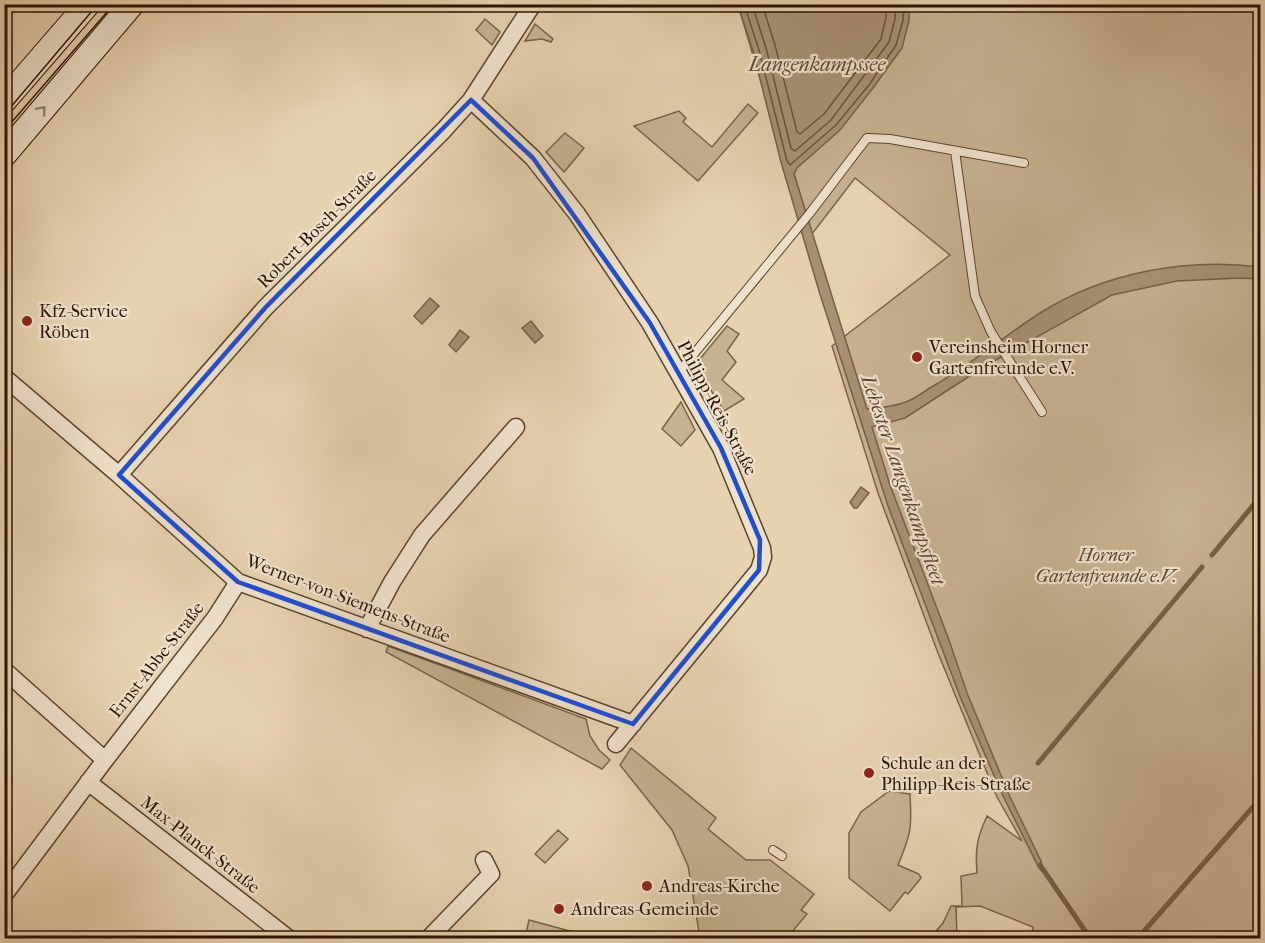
<svg xmlns="http://www.w3.org/2000/svg" width="1265" height="943" viewBox="0 0 1265 943" font-family="'IM FELL French Canon',serif">
<style>
.green{fill:#c7b292;stroke:#7a6249;stroke-width:1.5}
.water{fill:#a89174;stroke:#775f46;stroke-width:1.5}
.lines{fill:none;stroke-linecap:round;stroke-linejoin:round}
.shore{stroke:#6a523a;stroke-width:1.5}
.stream{stroke:#775f46;stroke-width:5}
.service-casing{stroke:#5c432c;stroke-width:10}
.minor-casing{stroke:#5c432c;stroke-width:19}
.secondary-casing{stroke:#2d1300;stroke-width:26}
.service{stroke:#efe2cc;stroke-width:8}
.minor{stroke:#efe2cc;stroke-width:16}
.secondary{stroke:#efe2cc;stroke-width:24}
.tram{stroke:#2d1300;stroke-width:1.5}
.oneway{stroke:#988570}
.marked{fill:none;stroke:#1d4ed8;stroke-width:4.5;stroke-linejoin:round}
.poi-dot{fill:#8f2418;stroke:#efe2cc;stroke-width:2}
.labels{text-anchor:middle;dominant-baseline:central;stroke-width:4.5;stroke-linejoin:round;paint-order:stroke}
.street-label{font-size:18px;fill:#2d1300;stroke:#efe2cc}
.poi-label{font-size:18px;fill:#2d1300;stroke:#efe2cc;text-anchor:start}
.park-label{font-size:18px;font-style:italic;fill:#5b432c;stroke:#efe2cc}
.water-label{font-size:20px;font-style:italic;fill:#5e452e;stroke:#efe2cc}
</style>
<rect width="100%" height="100%" fill="#e7d2b0"/>
<filter id="stains"><feTurbulence type="fractalNoise" baseFrequency=".00333" numOctaves="4"/><feColorMatrix values="0 0 0 0 .2 0 0 0 0 .09 0 0 0 0 .02 0 0 0 .5 -.17"/></filter>
<radialGradient id="worn" r=".72"><stop offset=".6" stop-color="#630" stop-opacity="0"/><stop offset="1" stop-color="#630" stop-opacity=".3"/></radialGradient>
<path class="green" d="M738,5H1260V938H1031L1033,927L980,906L956,907L957,938H930L943,923L951,906H962L961,876L977,873C975,849 977,838 987,816L1022,841L997,797L938,653L878,493L832,346L950,255L855,178L812,234L794,174L796,168L764,92Z
M485,19L500,32L492,45L476,30Z
M535,24L553,39L551,42L542,39L525,41Z
M748,104L758,113L698,181L634,126L679,111L686,118L683,122L712,147Z
M565,133L584,148L564,172L546,152Z
M727,326L739,334L727,351L736,362L722,380L744,399L724,411L695,365Z
M681,402L695,430L681,446L662,429Z
M388,646L586,719L590,736L599,750L610,760L602,769L386,652Z
M631,748L716,818L708,829L746,860H770L814,894L801,910L807,914L787,938H700L688,866L672,830L620,765Z
M889,791L910,794C912,828 911,834 898,865L919,874L921,878L908,894L905,892L890,911L849,878V833L861,812Z
M558,830L568,839L545,863L535,854Z
M529,920L588,936L593,938H525Z"/>
<path class="water" d="M738,5H909V21L902,48L873,88L840,130L797,168L794,174L867,409C879,408 891,407 903,403C914,400 924,391 935,385C972,364 1004,336 1040,313C1105,272 1186,258 1260,267V279L1240,278L1177,281L1112,295L985,366L905,418L872,427L890,485L949,640L967,693L1010,797L1041,861L1043,872L1039,868L1002,794L961,699L888,506L819,291L781,162L753,51Z
M430,298L439,306L422,324L414,316Z
M531,321L543,336L535,343L522,328Z
M460,330L469,337L456,352L449,345Z
M861,487L869,493L857,508H854L850,502Z"/>
<g class="lines">
<path class="shore" d="M744,4L759,50L787,161L790,165L836,125L869,85L896,45L903,20L904,4
M752,4L766,48L791,148L795,151L831,120L889,42L895,19L896,4
M762,4L775,45L797,132L800,134L824,114L881,39L886,17L887,4"/>
<path class="stream" d="M1212,555L1260,497
M1038,763L1202,567
M1040,865L1090,938
M1145,930L1260,799"/>
<g class="service-casing">
<path id="service" d="M955,151L975,296L991,332L1042,412
M679,372L810,213L867,138L890,139L1024,163
M773,850L782,856"/>
</g>
<g class="minor-casing">
<path id="minor" d="M471,100L533,158L577,214L650,323L721,448L762,548L763,557L759,570L616,744
M4,377L119,475L238,582L633,724
M119,475L265,308L443,131L471,100L533,4
M367,629L392,582L422,535L516,427
M4,670L105,760
M88,782L288,938
M4,895L105,760L215,618L238,582
M429,938L491,874L484,860"/>
</g>
<g class="secondary-casing">
<path id="secondary" d="M4,101L88,4
M4,155L132,4"/>
</g>
<use href="#service" class="service"/>
<use href="#minor" class="minor"/>
<use href="#secondary" class="secondary"/>
<path class="tram" d="M4,115L98,4
M4,131L114,4"/>
</g>
<defs><path id="oneway-chevron" d="M-2-3.5L2.5 0L-2 3.5" fill="none" stroke-width="1.6" stroke-linecap="round" stroke-linejoin="round" transform="scale(1.5)"/></defs>
<use class="oneway" href="#oneway-chevron" transform="translate(42 110) rotate(-50)"/>
<path class="marked" d="M471,100L533,158L650,323L721,448L760,540L759,570L633,724L238,582L119,475L265,308Z"/>
<g class="poi-dot">
<circle cx="27" cy="321" r="6"/>
<circle cx="917" cy="357" r="6"/>
<circle cx="869" cy="773" r="6"/>
<circle cx="647" cy="886" r="6"/>
<circle cx="559" cy="909" r="6"/>
</g>
<g class="labels">
<g class="street-label">
<text transform="translate(317 229) rotate(-45)">Robert-Bosch-Straße</text>
<text transform="translate(717 408) rotate(62)">Philipp-Reis-Straße</text>
<text transform="translate(348 599) rotate(21)">Werner-von-Siemens-Straße</text>
<text transform="translate(157 660) rotate(-52)">Ernst-Abbe-Straße</text>
<text transform="translate(200 845) rotate(38)">Max-Planck-Straße</text>
</g>
<g class="poi-label">
<text x="39" y="311">Kfz-Service<tspan x="39" dy="21">Röben</tspan></text>
<text x="929" y="347">Vereinsheim Horner<tspan x="929" dy="21">Gartenfreunde e.V.</tspan></text>
<text x="881" y="763">Schule an der<tspan x="881" dy="21">Philipp-Reis-Straße</tspan></text>
<text x="659" y="886">Andreas-Kirche</text>
<text x="571" y="909">Andreas-Gemeinde</text>
</g>
<g class="park-label">
<text x="1106" y="555">Horner<tspan x="1106" dy="21">Gartenfreunde e.V.</tspan></text>
</g>
<g class="water-label">
<text x="817" y="64">Langenkampssee</text>
<text transform="translate(903 480) rotate(71)">Lehester Langenkampsfleet</text>
</g>
</g>
<rect width="1265" height="943" fill="none" stroke="#e7d2b0" stroke-width="24"/>
<rect x="6" y="6" width="1253" height="931" fill="none" stroke="#2d1300" stroke-width="3"/>
<rect x="12" y="12" width="1241" height="919" fill="none" stroke="#2d1300" stroke-width="1.5"/>
<rect width="100%" height="100%" filter="url(#stains)"/>
<rect width="100%" height="100%" fill="url(#worn)"/>
</svg>
